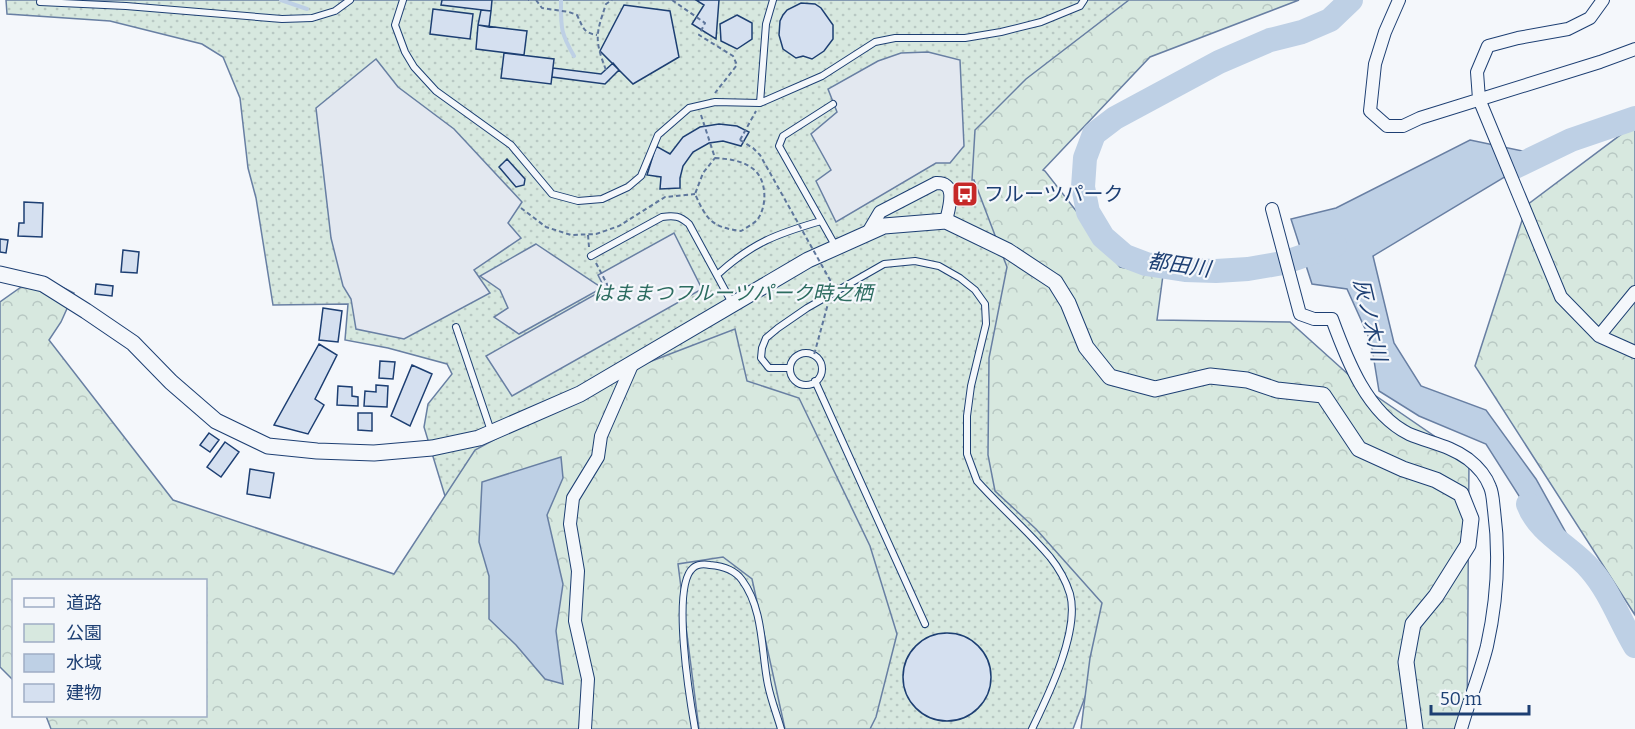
<svg xmlns="http://www.w3.org/2000/svg" width="1635" height="729" viewBox="0 0 1635 729" font-family="Bitter,'Noto Sans JP',serif">
<style>
.green{fill:url(#green-dots);stroke:#687fa3;stroke-width:1.5}
.forest{fill:url(#forest-crowns);stroke:#687fa3;stroke-width:1.5}
.parking{fill:#e3e8f0;stroke:#687fa3;stroke-width:1.5}
.water{fill:#bed0e5;stroke:#687fa3;stroke-width:1.5}
.lines{fill:none;stroke-linecap:round;stroke-linejoin:round}
.stream{stroke:#bed0e5;stroke-width:4}
.river{stroke:#bed0e5;stroke-width:24}
.building{fill:#d5e0f0;stroke:#1d3f73;stroke-width:1.5}
.service-casing{stroke:#1d3f73;stroke-width:8}
.minor-casing{stroke:#1d3f73;stroke-width:14}
.tertiary-casing{stroke:#1d3f73;stroke-width:17}
.path{stroke:#5e769c;stroke-width:2;stroke-dasharray:4.5 3;stroke-linecap:butt}
.service{stroke:#f4f7fb;stroke-width:6}
.minor{stroke:#f4f7fb;stroke-width:12}
.tertiary{stroke:#f4f7fb;stroke-width:15}
.path-bridge{stroke:#5e769c;stroke-width:2;stroke-dasharray:4.5 3;stroke-linecap:butt}
.labels{text-anchor:middle;dominant-baseline:central;stroke-width:4.5;stroke-linejoin:round;paint-order:stroke}
.poi-label{font-size:20px;fill:#1d3f73;stroke:#f4f7fb;text-anchor:start}
.park-label{font-size:20px;font-style:italic;fill:#2c6c60;stroke:#f4f7fb}
.water-label{font-size:21px;font-style:italic;fill:#1d3f73;stroke:#f4f7fb}
</style>
<defs>
<pattern id="green-dots" width="8" height="8" patternUnits="userSpaceOnUse" patternTransform="scale(1.5)"><rect width="8" height="8" fill="#d7e8df"/><path d="M2 2h.1M6 6h.1" fill="none" stroke="#b8c8c3" stroke-width="1.8" stroke-linecap="round"/></pattern>
<pattern id="forest-crowns" width="20" height="18" patternUnits="userSpaceOnUse" patternTransform="scale(1.5)"><rect width="20" height="18" fill="#d7e8df"/><path d="M2 6a3 3 0 1 1 6 0M12 15a3 3 0 1 1 6 0" fill="none" stroke="#b8c8c3"/></pattern>
</defs>
<rect width="100%" height="100%" fill="#f4f7fb"/>
<path class="green" d="M6,0H1189L1032,143L1114,571L1104,647L1073,729H340L445,496L424,427L428,404L452,374L447,364L388,348L345,340L348,304L273,305L256,198L248,168L240,98L223,57L202,44L110,21L7,14Z"/>
<path class="forest" d="M1129,0H1299L1150,57L1043,170L1045,171L1120,267L1163,275L1157,320L1290,322L1360,385L1469,460L1467,729H1081L1090,658L1102,603L1036,529L995,491L988,455L989,358L1007,267L974,180H972L975,130L1026,79Z
M1635,124V615L1475,366L1527,205Z
M38,275L74,293L61,322L49,340L173,500L394,574L475,450L610,377L735,329L747,381L799,398L870,546L897,634L876,717L870,729H785L752,579L723,557L678,564L699,729H51L46,716H206V580H14L13,680L0,667V302Z"/>
<path class="parking" d="M928,52L960,60L964,146L950,163H936L836,222L816,181L831,170L811,134L837,112L828,89L878,61L901,53Z
M376,59L398,87L454,129L522,202L508,223L521,238L474,270L490,293L404,339L356,329L351,299L343,286L331,238L316,108Z
M674,233L702,289L512,396L486,356L605,289L598,275Z
M536,244L602,288L519,334L494,317L508,308L500,290L480,276Z"/>
<path class="water" d="M1470,140L1541,155L1373,256L1394,343L1421,386L1486,410L1536,479L1579,556L1535,521L1486,444L1419,416L1379,391L1371,342L1347,289L1312,284L1291,219L1336,208Z
M561,457L563,478L547,515L563,584L556,631L563,684L545,679L516,645L489,619V576L479,542L482,482Z"/>
<g class="lines">
<path class="stream" d="M281,0L307,9
M561,0C561,27 560,32 574,56"/>
<path class="river" d="M1513,168L1571,140L1635,118
M1335,245L1283,263L1248,269L1216,271L1185,270L1146,264L1125,256L1103,237L1088,212L1083,187L1085,158L1094,134L1115,118L1219,62L1270,40L1302,32L1330,20L1351,0
M1528,504C1539,534 1572,547 1591,570C1610,592 1620,621 1635,646"/>
</g>
<path class="building" d="M442,0H492L491,11L441,5Z
M696,0H719L716,39L692,24L704,5Z
M801,3L815,4L821,8L833,25V39L824,51L812,59L803,56L796,58L783,49L779,35L780,21L783,15L787,10Z
M624,5L670,11L679,57L633,84L600,51Z
M433,9L473,14L470,39L430,34Z
M481,10L491,11L489,27L478,25Z
M737,15L752,23V39L737,49L721,41L720,24Z
M478,25L527,31L524,55L476,49Z
M504,53L554,59L551,84L501,78Z
M613,63L619,70L605,84L552,77L553,68L601,74Z
M719,124L737,126L749,132L741,146L723,141L709,143L693,152L683,166L680,178V188L660,189L661,177L647,175L656,146L670,154L683,137L700,127Z
M507,159L525,179L524,185L516,187L499,167Z
M24,202L43,203L42,237L18,236L19,223H24Z
M0,239L8,240L6,253L0,252Z
M123,250L139,252L137,273L121,272Z
M96,284L113,286L112,296L95,294Z
M323,308L342,311L338,342L319,340Z
M319,344L337,355L315,399L324,405L308,434L274,425Z
M380,361L395,362L393,379L379,378Z
M412,365L432,374L410,426L391,416Z
M376,385L388,386L387,407L364,406L365,391L376,392Z
M338,386L352,387V396L358,397V406L337,405Z
M358,413H372V431L358,430Z
M209,433L219,440L210,452L200,445Z
M225,442L239,452L221,477L207,467Z
M250,469L274,473L270,498L247,494Z
M903 677a44 44 0 1 1 88 0a44 44 0 1 1-88 0Z"/>
<g class="lines">
<g class="service-casing">
<path id="service" d="M403,0L395,25L405,52L414,67L436,91L511,145L552,194L578,201L602,199L628,187L641,176L658,135L689,108L715,102L760,103L822,76L875,42L895,38H965L1001,32L1041,22L1080,6L1084,0
M40,2L126,6L282,19L312,18L335,11L350,0
M760,103L766,24L773,0
M833,104L783,136L779,146L836,247
M591,256L662,217C674,215 680,216 689,224L732,303
M717,275C752,243 776,234 821,221
M456,327L491,431
M790 369a16 16 0 1 1 32 0a16 16 0 1 1-32 0Z
M790,368H769L761,358L762,348L766,338L778,328L807,308L884,264L915,261L939,266L960,278L975,290L985,304L986,324L971,386L967,416V454L977,481C1000,507 1027,530 1050,557C1058,567 1066,581 1070,594C1080,631 1048,696 1032,729
M815,381L925,624
M695,729C690,701 671,586 693,568C697,564 705,564 710,565C722,566 735,570 742,580C764,610 761,651 768,685C771,700 777,715 781,729"/>
</g>
<g class="minor-casing">
<path id="minor" d="M1399,0L1385,32L1375,64L1370,111L1387,126H1403L1420,118L1600,62L1635,49
M1603,0L1590,18L1568,29L1518,38L1488,46L1477,72L1479,99L1561,297L1599,336L1635,352
M1272,209L1300,314L1314,319H1332C1347,360 1367,413 1409,434C1430,443 1449,445 1468,459C1477,466 1486,476 1490,487C1493,494 1493,503 1494,510C1500,555 1497,601 1487,646C1480,674 1469,701 1461,729
M867,234L880,212L936,183C958,182 949,207 946,221
M1599,336L1635,292
M585,729L588,679L575,621L578,571L570,524L573,498L598,457L601,436L632,365"/>
</g>
<g class="tertiary-casing">
<path id="tertiary" d="M0,274L43,284L86,311L133,343L171,382L216,421L268,446L317,451L374,453L432,448L479,438L580,394L808,260L884,226L946,221L1008,251L1055,282L1068,303L1086,347L1110,377L1155,389L1210,376L1247,380L1277,390L1323,395L1359,449L1403,469L1436,480L1461,494L1471,519L1468,545L1436,596L1413,624L1406,662L1415,729"/>
</g>
<path class="path" d="M528,0H529
M536,0L542,8L569,12L577,15C583,27 583,33 597,35
M672,0L705,23L699,35L733,56L737,65L715,93
M606,70C594,39 596,34 606,4L612,0
M701,115L715,158
M740,140L756,111
M715,158C728,159 741,160 752,168C767,178 768,206 757,220C753,224 746,228 741,231C711,227 707,220 695,194L703,173Z
M521,208L546,227L571,235L596,234L619,226L665,197L695,194
M588,235L589,247
M596,263L610,290"/>
<use href="#service" class="service"/>
<use href="#minor" class="minor"/>
<use href="#tertiary" class="tertiary"/>
<path class="path-bridge" d="M740,140L753,148L760,155L830,280L829,300L814,355"/>
</g>
<defs>
<g id="bus-square" transform="scale(1.35)"><rect x="-9" y="-9" width="18" height="18" rx="4" fill="#c62828" stroke="#f4f7fb"/><path d="M-5-6H5V4H4V6H2V4H-2V6H-4V4H-5ZM-3.5-4V0h7V-4ZM-3.5 1.2v1.5H-2V1.2ZM2 1.2v1.5H3.5V1.2Z" fill="#fff"/></g>
</defs>
<g fill-rule="evenodd">
<use href="#bus-square" x="965" y="194"/>
</g>
<g class="labels">
<g class="poi-label">
<text x="984" y="194">フルーツパーク</text>
</g>
<g class="park-label">
<text x="733" y="293">はままつフルーツパーク時之栖</text>
</g>
<g class="water-label">
<text transform="translate(1179 265) rotate(8)">都田川</text>
<text transform="translate(1370 320) rotate(77)">灰ノ木川</text>
</g>
</g>
<rect x="12" y="579" width="195" height="138" fill="#f4f7fb" stroke="#9eadc5" stroke-width="1.5"/>
<rect x="24" y="598" width="30" height="9" fill="#f4f7fb" stroke="#9eadc5" stroke-width="1.5"/>
<text x="66" y="609" font-size="18" fill="#1d3f73">道路</text>
<rect x="24" y="624" width="30" height="18" fill="#d7e8df" stroke="#9eadc5" stroke-width="1.5"/>
<text x="66" y="639" font-size="18" fill="#1d3f73">公園</text>
<rect x="24" y="654" width="30" height="18" fill="#bed0e5" stroke="#9eadc5" stroke-width="1.5"/>
<text x="66" y="669" font-size="18" fill="#1d3f73">水域</text>
<rect x="24" y="684" width="30" height="18" fill="#d5e0f0" stroke="#9eadc5" stroke-width="1.5"/>
<text x="66" y="699" font-size="18" fill="#1d3f73">建物</text>
<path d="M1431 705v9h98v-9" fill="none" stroke="#1d3f73" stroke-width="3"/>
<text x="1440" y="705" font-size="18" fill="#1d3f73" stroke="#f4f7fb" stroke-width="4.5" paint-order="stroke">50 m</text>
</svg>
